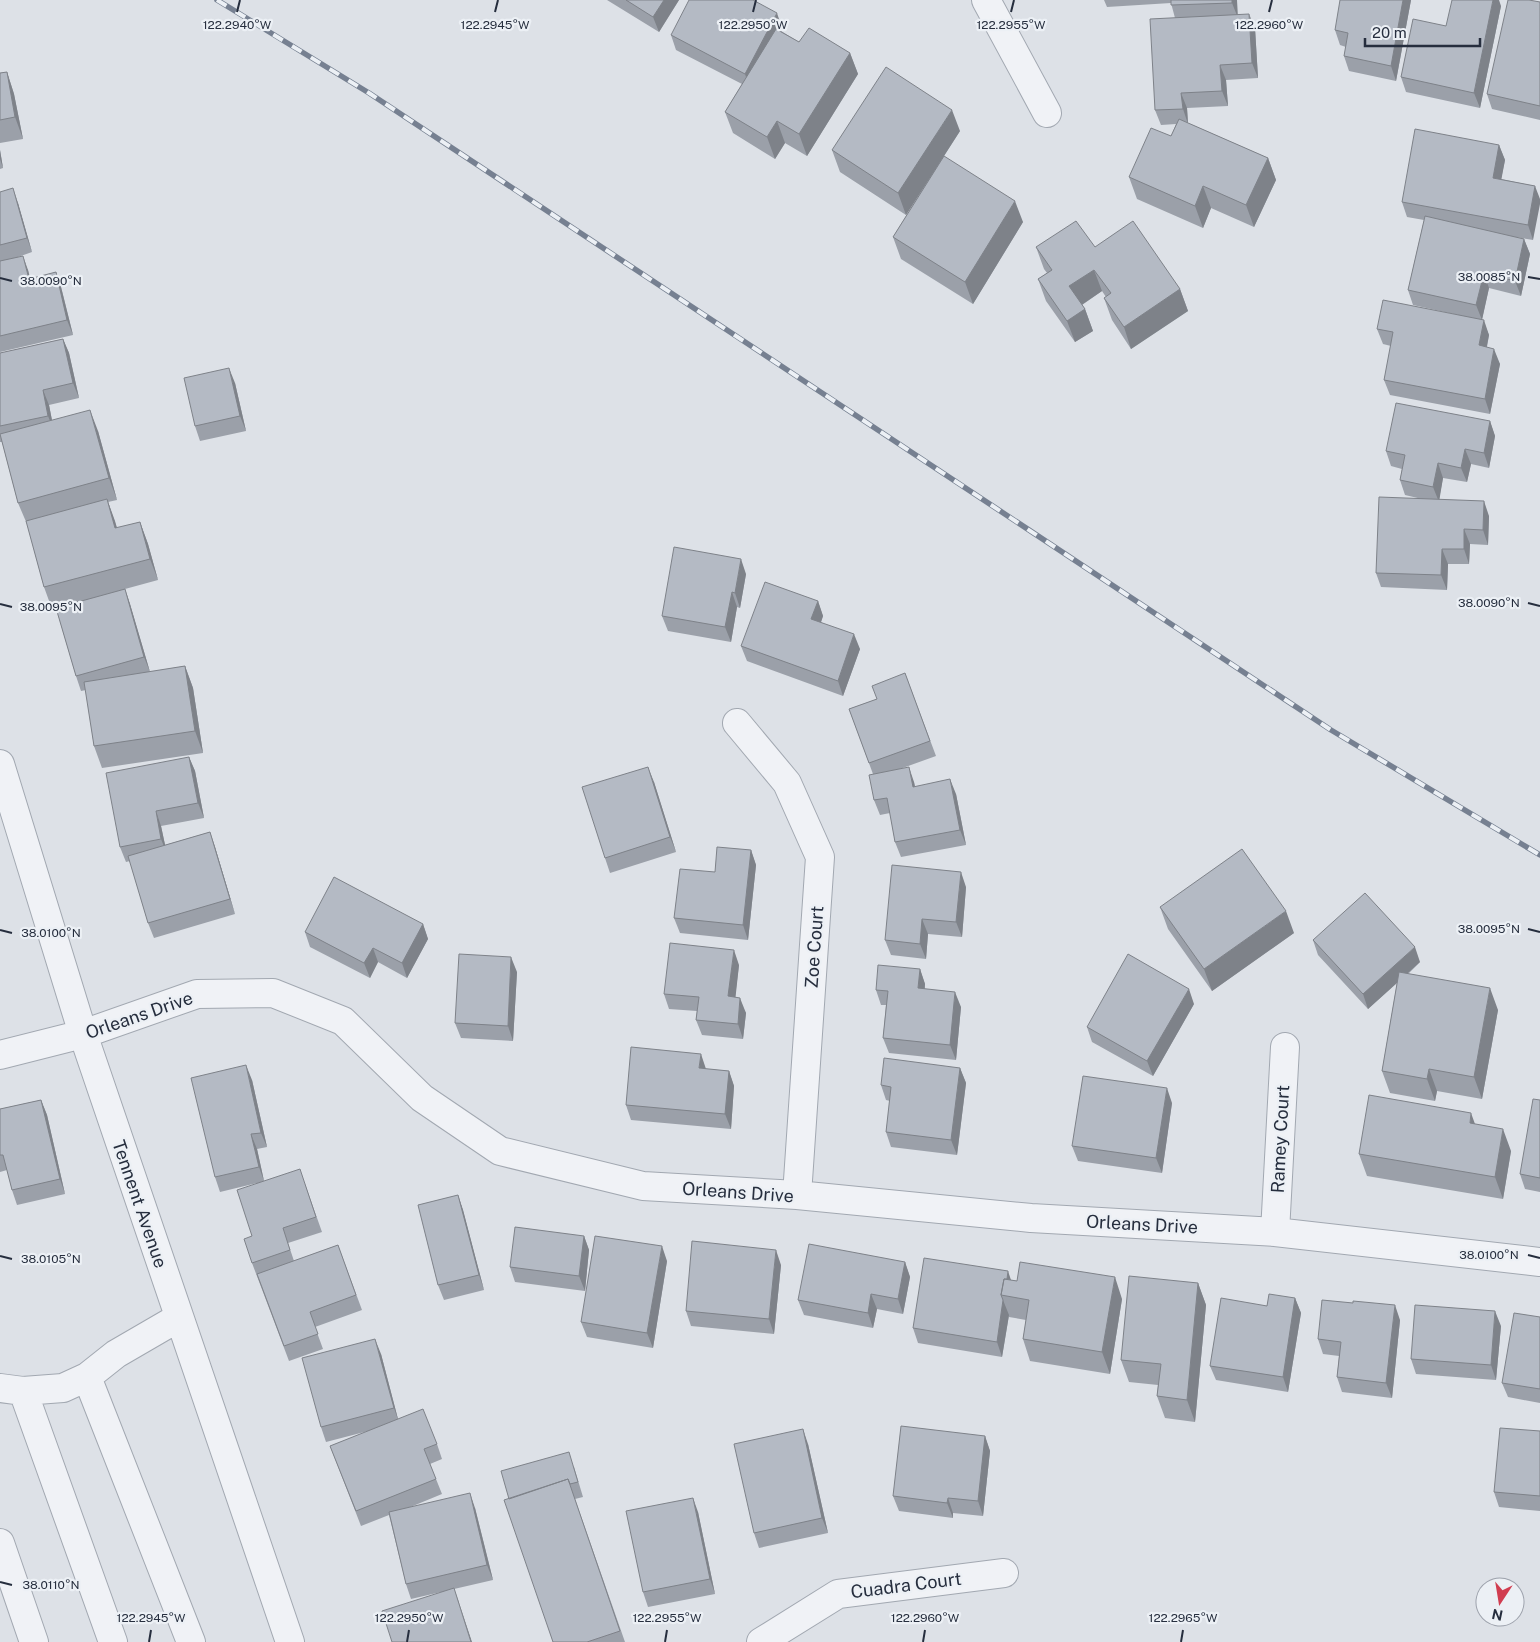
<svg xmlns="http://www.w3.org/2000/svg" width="1540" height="1642" viewBox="0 0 1540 1642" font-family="'Public Sans',sans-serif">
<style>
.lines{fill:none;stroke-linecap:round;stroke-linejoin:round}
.minor-casing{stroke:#a2a8b1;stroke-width:30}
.minor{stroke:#f0f2f6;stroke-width:28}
.rail-casing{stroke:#768091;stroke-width:5.5}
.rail{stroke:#ecf0f5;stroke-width:4;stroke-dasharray:11;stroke-linecap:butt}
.wall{fill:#9ba0a9}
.shaded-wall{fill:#7e8289}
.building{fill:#b4bac4;stroke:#7e8289}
.ticks{fill:none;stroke:#262e3e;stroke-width:2}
.labels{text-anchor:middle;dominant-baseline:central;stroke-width:4.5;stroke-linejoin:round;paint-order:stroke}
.street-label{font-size:18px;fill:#262e3e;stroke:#ecf0f5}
.ticks-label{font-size:12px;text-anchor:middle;fill:#262e3e;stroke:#ecf0f5;stroke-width:4.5;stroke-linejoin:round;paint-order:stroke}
</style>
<rect width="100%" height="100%" fill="#dde1e7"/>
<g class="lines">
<g class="minor-casing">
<path id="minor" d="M986,0L1047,113
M737,723L787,783L820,857L797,1195
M0,764L83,1034L290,1642
M0,1055L83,1034L197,994L273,993L343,1021L422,1098L500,1151L643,1186L797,1195L1031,1218L1275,1232L1540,1262
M1275,1232L1285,1047
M87,1377L191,1642
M0,1388L23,1391L63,1388L87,1377L116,1354L178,1318
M23,1391L113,1642
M0,1543L34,1642
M761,1642L838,1594L1004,1573"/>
</g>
<use href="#minor" class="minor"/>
<g class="rail-casing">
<path id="rail" d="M217,0L369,93L1331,730L1540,855"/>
</g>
<use href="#rail" class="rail"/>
</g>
<path class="wall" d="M607,0H679L659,32Z
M1104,0H1237V14L1255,28L1258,78L1226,80L1228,106L1187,108L1188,123L1268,158L1276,180L1254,227L1211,208L1203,228L1137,199L1129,177L1171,136L1176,124L1161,125L1155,110L1175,18L1171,3L1107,7Z
M1411,0L1396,81L1349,71L1344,56L1346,47L1340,45L1335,30Z
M1540,2V120L1492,109L1487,94Z
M1501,6L1480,108L1406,92L1401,77L1446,26Z
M782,28L781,31L799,42L850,53L858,74L807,156L785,143L775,159L733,133L725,112L742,84L676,50L671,35Z
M7,72L14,94L23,139L0,143V73Z
M960,131L944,156L1023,222L973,304L901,259L893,237L932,174L906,215L840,172L832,150Z
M1499,145L1505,160L1501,179L1535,186L1533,240L1515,237L1524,239L1530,254L1521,296L1489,288L1482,319L1489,335L1487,347L1500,364L1490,414L1390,395L1384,380L1391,346L1383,344L1377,329L1458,315L1413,305L1408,290L1424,220L1407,217L1402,202Z
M0,150L3,168L0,169Z
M0,192L18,203L32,252L18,257L28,270L30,279L56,272L61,287L73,335L0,352Z
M1036,247H1095L1180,289L1188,311L1131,349L1112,320L1104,298L1106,297L1102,291L1082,305L1085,309L1093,331L1075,342L1046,301L1038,279L1047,273L1044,269Z
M63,339L69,353L79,398L49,405L52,420L98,431L117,500L108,502L117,528L140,522L148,544L158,580L125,589L130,604L150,672L185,666L193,688L203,753L102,768L94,746L86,690L81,691L76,676L56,608L52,609L44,587L27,524L18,503L2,442H0V353Z
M235,383L246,431L200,441L195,426Z
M1490,421L1495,436L1489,468L1471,464L1467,482L1443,478L1439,499L1489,516L1488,545L1470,544L1469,564H1448L1447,590L1381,587L1376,573L1422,499L1405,495L1400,480L1402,469L1391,466L1386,451Z
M746,574L740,608L737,607L731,642L668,631L662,616Z
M818,601L823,616L821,622L860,649L843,696L747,661L741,646Z
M905,673L936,756L897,770L914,782L915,787L956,794L966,845L901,857L895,842L890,813L880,815L874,800L873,774L849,709L877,699Z
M189,757L195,771L204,818L161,826L165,845L210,832L215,847L235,914L154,938L148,923L130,861L126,862L120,847Z
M654,782L676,852L610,873L605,858Z
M751,850L756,865L748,940L680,933L674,918Z
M966,887L962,937L928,934L926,959L891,955L885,940Z
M1160,907L1294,933L1212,991L1168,929Z
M423,924L428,939L407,978L378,962L370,978L310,947L305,932Z
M1313,940L1420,962L1408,974L1498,1010L1482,1099L1437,1091L1435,1101L1390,1093L1382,1071L1397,983L1368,1009L1318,955Z
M739,965L735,997L746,1013L743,1039L702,1035L696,1020L697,1011L669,1009L664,994Z
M920,969L925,984V989L961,1007L956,1060L889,1053L883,1038L886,1005H881L876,990Z
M517,972L513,1041L461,1038L455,1023Z
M1194,1004L1153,1076L1092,1042L1087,1027Z
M960,1068L966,1083L957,1155L891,1147L886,1132L890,1101L886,1100L881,1085Z
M706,1069L729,1071L734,1086L731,1129L631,1120L626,1105Z
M252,1080L267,1147L257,1149L264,1181L305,1184L322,1232L288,1243L294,1261L338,1245L362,1310L315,1327L323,1349L289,1361L252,1263V1236L257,1183L220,1192L215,1177Z
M41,1100L47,1115L65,1194L17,1205L12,1190L7,1170L0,1172V1109Z
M1540,1100V1192L1525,1189L1520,1174Z
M1172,1103L1162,1173L1078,1161L1072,1146Z
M1511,1151L1503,1199L1367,1176L1359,1154Z
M458,1195L463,1210L484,1290L444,1300L438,1285Z
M584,1236L589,1250L585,1291L515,1282L510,1267Z
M667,1261L653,1348L587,1337L581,1322Z
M905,1262L910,1277L903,1314L877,1309L873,1328L804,1315L798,1300Z
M781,1265L774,1334L691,1326L686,1311Z
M1011,1280L1122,1299L1110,1374L1030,1361L1023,1339L1026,1320L1009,1317V1315L1002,1357L918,1343L913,1328Z
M1198,1283L1206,1305L1195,1422L1165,1418L1157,1396L1158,1385L1129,1382L1121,1360Z
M1295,1298L1301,1313L1288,1392L1216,1380L1210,1366L1267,1306Z
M1540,1317V1403L1508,1397L1502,1383Z
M1400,1320L1392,1398L1342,1392L1337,1377L1339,1356L1323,1354L1318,1339Z
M1501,1326L1496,1380L1416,1374L1411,1359Z
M381,1354L398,1419L437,1444L442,1459L430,1464L442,1494L408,1508H475L493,1580L454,1589L459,1603L441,1592L411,1599L406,1584L389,1515L361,1526L330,1446L372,1430L326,1442L321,1427Z
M1540,1431V1511L1499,1507L1494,1492Z
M985,1436L990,1451L983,1516L953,1513V1518L899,1511L893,1496Z
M808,1444L828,1533L759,1548L754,1533Z
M574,1467L583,1497L575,1499L625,1642H553L509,1499Z
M698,1512L715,1594L648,1607L643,1592Z"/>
<path class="shaded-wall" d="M664,0H679L659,32L653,17Z
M1232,0H1237L1238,18L1232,3Z
M1403,0H1411L1396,81L1391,66Z
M1493,0H1499L1501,6L1480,108L1474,93Z
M777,13L782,28L750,89L745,74Z
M1249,14L1255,28L1258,78L1252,63Z
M850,53L858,74L807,156L799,134Z
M1220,65L1226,80L1228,106L1222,91Z
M7,72L14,94L23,139L15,117Z
M1181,93L1187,108L1188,124L1183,109Z
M952,110L960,131L906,215L898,193Z
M777,121L785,143L775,159L767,137Z
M1499,145L1505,160L1499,192L1493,178Z
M0,150L3,168L0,159Z
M1268,158L1276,180L1254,227L1246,205Z
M1203,186L1211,208L1203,228L1195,206Z
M1535,186L1540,199V204L1533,240L1528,225Z
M13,188L18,203L32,252L27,238Z
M1015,201L1023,222L973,304L965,282Z
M1524,239L1530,254L1521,296L1515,281Z
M23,256L28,270L34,294L29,279Z
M1094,270L1102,291L1077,308L1069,286Z
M56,272L61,287L73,335L67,320Z
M1484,273L1489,288L1482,320L1476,305Z
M1180,289L1188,311L1131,349L1124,327Z
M1085,309L1093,331L1075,342L1067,321Z
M1484,320L1489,335L1484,360L1479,345Z
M63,339L69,353L79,398L73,383Z
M1494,349L1500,364L1490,414L1485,399Z
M229,368L235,383L246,431L240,416Z
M43,390L49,405L54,431L48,416Z
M90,410L98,431L117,500L109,478Z
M1490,421L1495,436L1489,468L1484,453Z
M1465,449L1471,464L1467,482L1461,468Z
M1438,463L1443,478L1439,502L1433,487Z
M107,499L115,521L123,550L115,528Z
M1484,501L1489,516L1488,545L1483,530Z
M140,522L148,544L158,580L150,559Z
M1464,529L1470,544L1469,564L1464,549Z
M1442,549L1448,564L1447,590L1441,575Z
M741,559L746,574L740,608L735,593Z
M125,589L130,604L150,672L144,657Z
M732,592L737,607L731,642L725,627Z
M818,601L823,616L817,634L811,619Z
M854,634L860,649L843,696L838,681Z
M185,666L193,688L203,753L195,731Z
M189,757L195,771L204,818L198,803Z
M648,767L654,782L676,852L670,837Z
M909,767L914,782L918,802L913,787Z
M950,779L956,794L966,845L960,830Z
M156,811L161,826L167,854L161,839Z
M210,832L215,847L235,914L230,899Z
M751,850L756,865L748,940L743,925Z
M961,872L966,887L962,937L956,922Z
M1286,911L1294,933L1212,991L1204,969Z
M922,919L928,934L926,959L920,944Z
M423,924L428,939L407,978L402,963Z
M1415,947L1420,962L1368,1009L1363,994Z
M373,948L378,962L370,978L364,963Z
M734,950L739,965L734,1011L728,996Z
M511,957L517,972L513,1041L508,1026Z
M920,969L925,984L923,1003L918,988Z
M1490,988L1498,1010L1482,1099L1474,1077Z
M1189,989L1194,1004L1153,1076L1147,1061Z
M955,992L961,1007L956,1060L950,1045Z
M740,998L746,1013L743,1039L738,1024Z
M701,1054L706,1069L699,1068Z
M246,1065L252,1080L267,1147L261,1133Z
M960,1068L966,1083L957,1155L951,1140Z
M1429,1069L1437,1091L1435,1101L1427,1079Z
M729,1071L734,1086L731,1129L725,1114Z
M1167,1088L1172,1103L1162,1173L1156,1158Z
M41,1100L47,1115L65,1194L60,1179Z
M1471,1113L1479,1135L1470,1123Z
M1503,1129L1511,1151L1503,1199L1495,1177Z
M251,1134L257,1149L264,1181L259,1167Z
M458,1195L463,1210L484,1290L479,1275Z
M584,1236L589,1250L585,1291L579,1276Z
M662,1246L667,1261L653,1348L647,1333Z
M776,1250L781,1265L774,1334L769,1319Z
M905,1262L910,1277L903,1314L898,1299Z
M1008,1271L1013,1286L1004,1296Z
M1115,1277L1122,1299L1110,1374L1102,1352Z
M1198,1283L1206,1305L1195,1422L1187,1400Z
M871,1294L877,1309L873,1328L868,1313Z
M1295,1298L1301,1313L1288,1392L1283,1377Z
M1003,1300L1009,1315L1002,1357L997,1342Z
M1395,1305L1400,1320L1392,1398L1386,1383Z
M1495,1311L1501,1326L1496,1380L1491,1365Z
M375,1339L381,1354L399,1423L394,1408Z
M803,1429L808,1444L828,1533L822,1518Z
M985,1436L990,1451L983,1516L978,1501Z
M470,1493L475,1508L493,1580L487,1565Z
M693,1498L698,1512L715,1594L710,1579Z
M948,1498L953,1513V1518L947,1503Z
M454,1588L472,1642H471Z"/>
<path class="building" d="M626,0H664L653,17Z
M689,0H753L777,13L745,74L671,35Z
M1171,0H1232V3L1171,5Z
M1340,0H1403L1391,66L1344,56L1348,33L1335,30Z
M1452,0H1493L1474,93L1401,77L1413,19L1446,26Z
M1508,0H1529L1540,2V106L1487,94Z
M1249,14L1252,63L1220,65L1222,91L1181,93L1183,109L1155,110L1150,19Z
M809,28L850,53L799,134L777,121L767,137L725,112L776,29L799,42Z
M886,67L952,110L898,193L832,150Z
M7,72L15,117L0,120V73Z
M1179,119L1268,158L1246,205L1203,186L1195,206L1129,177L1151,128L1171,136Z
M1415,129L1499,145L1493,178L1535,186L1528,225L1402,202Z
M944,156L1015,201L965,282L893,237Z
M13,188L27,238L0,245V192Z
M1425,216L1524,239L1515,281L1484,273L1476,305L1408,290Z
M1076,221L1095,247L1133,221L1180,289L1124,327L1104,298L1111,293L1094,270L1069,286L1085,309L1067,321L1038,279L1052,270L1036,247Z
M23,256L29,279L56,272L67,320L0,336V261Z
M1383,300L1484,320L1479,345L1494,349L1485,399L1384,380L1393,332L1377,329Z
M63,339L73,383L43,390L48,416L0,426V353Z
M229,368L240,416L195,426L184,378Z
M1396,403L1490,421L1484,453L1465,449L1461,468L1438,463L1433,487L1400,480L1405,455L1386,451Z
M90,410L109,478L18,503L0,434Z
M1379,497L1484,501L1483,530L1464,529V549H1442L1441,575L1376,573Z
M107,499L115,528L140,522L150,559L44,587L26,521Z
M674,547L741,559L735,593L732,592L725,627L662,616Z
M765,582L818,601L811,619L854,634L838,681L741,646Z
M125,589L144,657L76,676L56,608Z
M185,666L195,731L94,746L84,682Z
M905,673L930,741L869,763L849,709L877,699L872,686Z
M189,757L198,803L156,811L161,839L120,847L106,773Z
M648,767L670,837L605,858L582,787Z
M909,767L913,787L950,779L960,830L895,842L887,798L874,800L869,775Z
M210,832L230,899L148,923L128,856Z
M717,847L751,850L743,925L674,918L680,869L715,872Z
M1242,849L1286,911L1204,969L1160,907Z
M892,865L961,872L956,922L922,919L920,944L885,940Z
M334,877L423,924L402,963L373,948L364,963L305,932Z
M1365,893L1415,947L1363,994L1313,940Z
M670,943L734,950L728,996L740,998L738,1024L696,1020L699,997L664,994Z
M459,954L511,957L508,1026L455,1023Z
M1128,954L1189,989L1147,1061L1087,1027Z
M878,965L920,969L918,988L955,992L950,1045L883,1038L888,991L876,990Z
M1399,972L1490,988L1474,1077L1429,1069L1427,1079L1382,1071Z
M631,1047L701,1054L699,1068L729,1071L725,1114L626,1105Z
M884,1058L960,1068L951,1140L886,1132L891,1087L881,1085Z
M246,1065L261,1133L251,1134L259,1167L215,1177L191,1078Z
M1083,1076L1167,1088L1156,1158L1072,1146Z
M1369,1095L1471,1113L1470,1123L1503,1129L1495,1177L1359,1154Z
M1533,1099L1540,1100V1178L1520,1174Z
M41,1100L60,1179L12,1190L3,1155H0V1109Z
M300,1169L316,1217L283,1228L290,1250L252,1263L244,1239L252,1236L237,1190Z
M458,1195L479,1275L438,1285L418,1205Z
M515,1227L584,1236L579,1276L510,1267Z
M595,1236L662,1246L647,1333L581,1322Z
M692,1241L776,1250L769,1319L686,1311Z
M809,1244L905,1262L898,1299L871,1294L868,1313L798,1300Z
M338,1245L356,1295L310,1312L318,1334L284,1346L257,1274Z
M924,1258L1008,1271L1007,1279H1004L1001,1295L1003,1300L997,1342L913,1328Z
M1020,1262L1115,1277L1102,1352L1023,1339L1029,1300L1001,1295L1004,1279L1017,1281Z
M1129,1276L1198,1283L1187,1400L1157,1396L1161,1364L1121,1360Z
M1269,1294L1295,1298L1283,1377L1210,1366L1221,1298L1267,1306Z
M1322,1300L1353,1303V1301L1395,1305L1386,1383L1337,1377L1341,1342L1318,1339Z
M1415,1305L1495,1311L1491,1365L1411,1359Z
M1514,1313L1540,1317V1389L1502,1383Z
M375,1339L394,1408L321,1427L302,1358Z
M423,1409L437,1444L424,1449L436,1479L356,1511L330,1446Z
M901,1426L985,1436L978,1501L948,1498L947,1503L893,1496Z
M1500,1428L1540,1431V1496L1494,1492Z
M803,1429L822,1518L754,1533L734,1444Z
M569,1452L578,1482L570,1484L568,1479L509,1499L501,1471Z
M568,1479L620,1631L587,1642H553L504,1500Z
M470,1493L487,1565L406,1584L389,1512Z
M693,1498L710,1579L643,1592L626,1511Z
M454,1588L471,1642H392L382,1611Z"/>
<path class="ticks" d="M237,12L240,0M495,12L498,0M753,12L756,0M1011,12L1014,0M1269,12L1272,0M1528,277L1540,279M0,278L12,281M1528,603L1540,606M0,604L12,607M1528,929L1540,932M0,930L12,933M1528,1255L1540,1258M0,1256L12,1259M0,1582L12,1585M149,1642L151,1630M407,1642L409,1630M665,1642L667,1630M923,1642L925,1630M1181,1642L1183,1630"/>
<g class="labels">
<g class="street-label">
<text transform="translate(814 947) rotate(-86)">Zoe Court</text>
<text transform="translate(139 1015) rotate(-19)">Orleans Drive</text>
<text transform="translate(1280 1139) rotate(-87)">Ramey Court</text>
<text transform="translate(738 1192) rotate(4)">Orleans Drive</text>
<text transform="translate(140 1204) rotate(71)">Tennent Avenue</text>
<text transform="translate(1142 1224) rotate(3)">Orleans Drive</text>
<text transform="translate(906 1585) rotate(-7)">Cuadra Court</text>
</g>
</g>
<g class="ticks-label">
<text x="237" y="29">122.2940°W</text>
<text x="495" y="29">122.2945°W</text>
<text x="753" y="29">122.2950°W</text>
<text x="1011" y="29">122.2955°W</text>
<text x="1269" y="29">122.2960°W</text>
<text x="1489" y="281">38.0085°N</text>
<text x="51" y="285">38.0090°N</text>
<text x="1489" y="607">38.0090°N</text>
<text x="51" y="611">38.0095°N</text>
<text x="1489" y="933">38.0095°N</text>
<text x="51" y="937">38.0100°N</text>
<text x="1489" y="1259">38.0100°N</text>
<text x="51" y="1263">38.0105°N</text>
<text x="51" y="1589">38.0110°N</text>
<text x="151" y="1622">122.2945°W</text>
<text x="409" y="1622">122.2950°W</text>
<text x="667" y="1622">122.2955°W</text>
<text x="925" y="1622">122.2960°W</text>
<text x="1183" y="1622">122.2965°W</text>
</g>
<g transform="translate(1500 1602) rotate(192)"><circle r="24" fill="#ecf0f5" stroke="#9da2ac"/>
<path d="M0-4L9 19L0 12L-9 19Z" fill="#d13d50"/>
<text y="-8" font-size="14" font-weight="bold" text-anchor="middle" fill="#262e3e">N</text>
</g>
<path d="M1365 38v8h115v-8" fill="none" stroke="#262e3e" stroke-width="2.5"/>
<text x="1372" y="38" font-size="15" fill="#262e3e" stroke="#ecf0f5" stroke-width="4" paint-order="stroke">20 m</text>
</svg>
